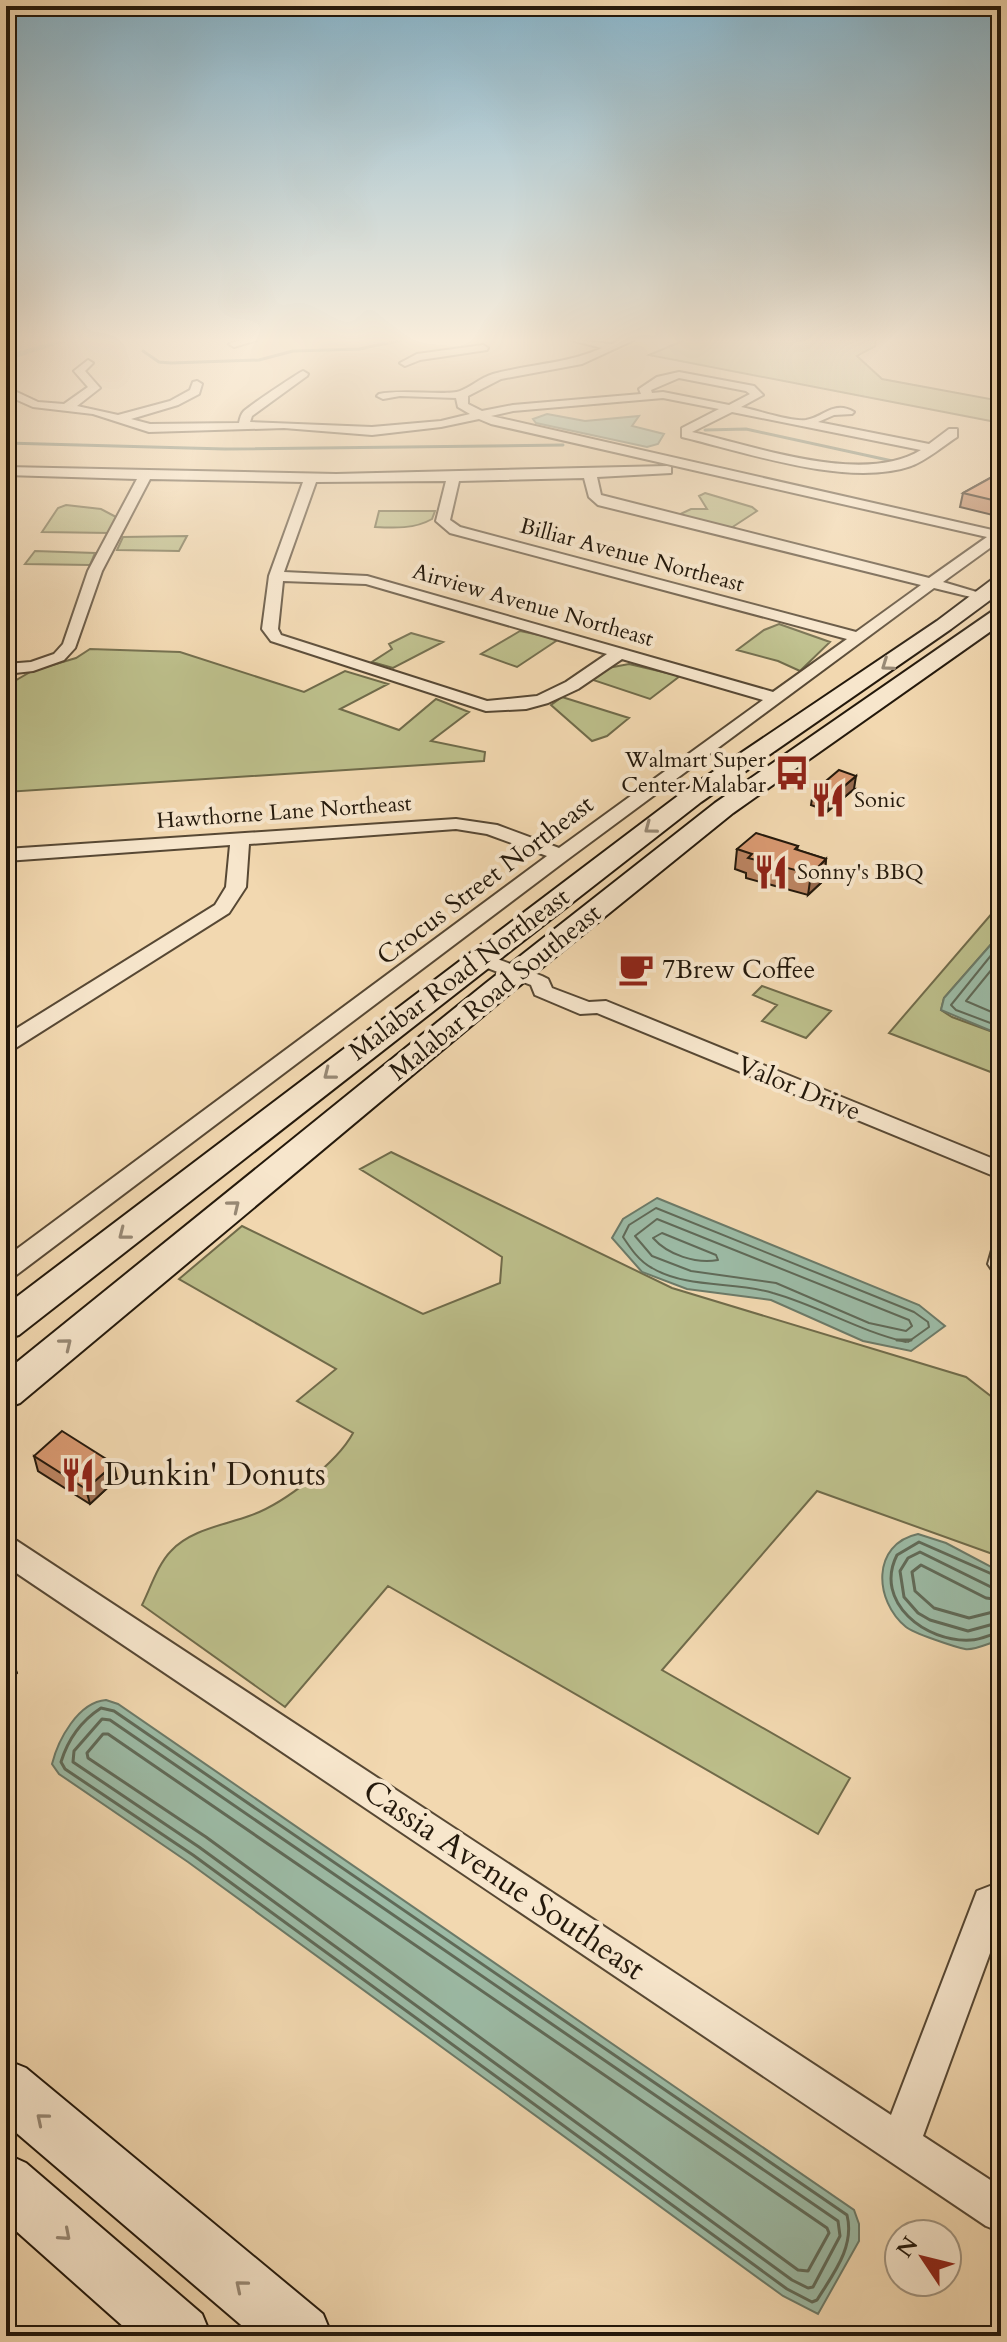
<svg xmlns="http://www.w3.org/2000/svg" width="1007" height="2342" viewBox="0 0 1007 2342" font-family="Cardo,serif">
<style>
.green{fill:#bcbe8a;stroke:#706b4a;stroke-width:2}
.water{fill:#9cbba6;stroke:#6c7a68;stroke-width:2}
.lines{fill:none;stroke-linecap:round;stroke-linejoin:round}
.shore-far1{stroke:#606a58;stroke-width:2}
.shore{stroke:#606a58;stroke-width:3}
.stream{stroke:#6c7a68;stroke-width:3}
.canal{fill:#9cbba6;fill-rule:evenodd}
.street-casing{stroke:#574834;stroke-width:4}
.secondary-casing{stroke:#23180b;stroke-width:4}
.street{fill:#f7e6cc;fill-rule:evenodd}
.secondary{fill:#f7e6cc;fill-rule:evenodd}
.wall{fill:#bb8461;stroke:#23180b;stroke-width:2}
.shaded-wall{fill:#986b4f;stroke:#23180b;stroke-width:2}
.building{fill:#d99971;stroke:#23180b;stroke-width:2}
.oneway{stroke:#988975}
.labels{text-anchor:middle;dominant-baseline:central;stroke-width:8;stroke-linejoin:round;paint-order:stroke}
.far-street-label{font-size:22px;fill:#23180b;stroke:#f7e6cc}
.far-poi-label{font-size:22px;fill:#23180b;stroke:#f7e6cc;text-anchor:start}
.street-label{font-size:26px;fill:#23180b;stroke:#f7e6cc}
.poi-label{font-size:26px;fill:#23180b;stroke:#f7e6cc;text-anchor:start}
.near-poi-label{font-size:32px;fill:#23180b;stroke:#f7e6cc;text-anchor:start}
.near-street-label{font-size:32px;fill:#23180b;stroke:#f7e6cc}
</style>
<rect width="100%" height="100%" fill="#f2d8b0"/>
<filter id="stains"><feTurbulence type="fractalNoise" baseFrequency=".0025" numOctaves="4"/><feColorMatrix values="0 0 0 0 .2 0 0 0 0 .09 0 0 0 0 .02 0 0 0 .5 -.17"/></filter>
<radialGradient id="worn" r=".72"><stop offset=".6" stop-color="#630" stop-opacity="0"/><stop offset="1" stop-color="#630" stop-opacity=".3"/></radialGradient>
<path class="green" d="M685,340H876L875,346L857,356L882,379L1001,401V423L649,355Z
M705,493L752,507L757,511L728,530L674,517L691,509H707L699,496Z
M66,505L101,509L118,518L110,533L42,532L58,508Z
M379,511H435L432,519C415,529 394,528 375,527Z
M187,536L179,551L117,550L123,537Z
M35,551L95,553L90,565L25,564Z
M779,624L830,642L800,671L778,661L737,650L764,630Z
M520,631L559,639L517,667L481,654Z
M411,633L443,642L393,668L372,662L392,649L389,644Z
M90,649L180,652L304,692L345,671L388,684L340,709L399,730L436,699L469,712L431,741L485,752L484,761L6,792V686L32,671L76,658Z
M629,664L680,676L650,699L593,680L608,668Z
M562,697L629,718L607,736L592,741L551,705Z
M994,911L1001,914V933L944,998L941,1010L952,1017L1001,1035V1076L889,1033Z
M762,986L831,1011L806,1038L762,1021L777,1005L753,995Z
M391,1152L672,1288L966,1377L1001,1404V1557L817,1491L662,1670L850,1778L818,1834L388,1586L285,1707L142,1605C150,1589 158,1564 171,1551C190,1530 224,1525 249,1516C282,1505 337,1463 353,1433L297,1401L336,1369L179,1279L242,1226L423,1314L500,1283L502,1257L360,1169Z"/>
<path class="water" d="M547,414L585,421L639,416L632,426L664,434L658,444L647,447L536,423L533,419Z
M1001,933V1035L941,1010L944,998Z
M657,1198L919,1305L945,1326L911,1351L863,1341L771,1300L687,1289L642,1272L612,1238L623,1219Z
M918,1534L946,1543L1001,1572V1640C990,1642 975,1651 965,1649C955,1647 913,1633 906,1627C874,1601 871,1544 918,1534Z
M106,1700L118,1704L854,2210L859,2224V2241L818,2314L783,2296L188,1862L59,1774L52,1764C58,1740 78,1702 106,1700Z"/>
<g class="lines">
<path class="shore-far1" d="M1001,943L951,1005L956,1010L1001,1027
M1001,958L966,1001L1001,1016
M657,1219L909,1320L912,1326L906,1331L869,1323L776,1283L691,1271L652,1256L635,1236Z
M662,1233L716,1255L718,1260C696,1264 668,1255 653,1238Z
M906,1342C859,1331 819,1306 773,1293C734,1281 688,1289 652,1268C639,1261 631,1249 623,1237L629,1225L656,1208L914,1312L928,1322L929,1327L908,1342"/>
<path class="shore" d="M897,1340H911
M1001,1578L919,1542L897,1555C873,1602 926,1643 971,1640C981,1640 991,1634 1001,1632
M1001,1588L991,1587L920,1552L908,1558L900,1571L904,1597L918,1613L930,1620L968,1631L1001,1622
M1001,1600L986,1598L921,1565L912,1572L915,1591L934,1608L969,1618L1001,1610
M101,1708L114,1711L847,2215C855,2247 833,2274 817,2300L812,2302L787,2289L193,1855L65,1769L61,1762C68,1739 81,1721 101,1708Z
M102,1719L110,1720L838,2221L840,2236L813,2287L808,2288L792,2280L199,1847L73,1762L74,1751Z
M103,1734H108L827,2228L829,2233L808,2271L798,2270L206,1837L88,1758L87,1753Z"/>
<path class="stream" d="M143,351L159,362L171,363L259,360L293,351L359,349L403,340
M705,430L746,429L897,462
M6,443L225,449L563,445"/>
<path class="canal" d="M59,340H71L6,361V355Z"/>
<g class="street-casing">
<path id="street" d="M240,340H257L234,347L229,344Z
M571,340L612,344L621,340H634L582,364L501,379L468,396V404L482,411L513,405L641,394L639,389L657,377L679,372L754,386L763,395L741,407C757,410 791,422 806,420C824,417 834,400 854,412L852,414L834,415L818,422L929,444L949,429H957V437C943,446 927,460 911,466C848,488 745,452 682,437V428L719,409L663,398L513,411L491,416L1001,532V540L943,582L990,596L983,600L934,588L568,859L15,1276L6,1279V1257L547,856L487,834L456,829L249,844L246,887L229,913L14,1049L6,1051V1035L215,905L226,887L230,845L6,861V849L456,819L497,825L559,848L763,700L622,659L578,689L548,703L526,709L486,711L271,641L262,629L269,576L303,482L150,479L102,571L75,648L64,660L33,671L6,674V664L31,662L54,654L63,644L88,571L137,479L6,475V467L336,474L667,466L671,467V473L597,477L601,495L929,578L987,537L491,424L479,419L441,427L372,435L284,428L149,432L93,414L33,407L6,395V387L38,402L64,404L88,387L74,371L88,360L93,363L85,371L100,388L77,406L118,415L170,401L190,390L193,382L197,381L202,384L199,394L178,405L131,419L150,424L239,423C240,418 241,414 244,411C249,406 298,373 303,371L308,374L307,376L252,416L250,422L372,427L441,421L470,414L458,407L456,398L400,396L383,399L377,396L379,394C401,389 447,396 460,391C471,387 480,378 493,374C530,364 566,364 602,348ZM679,378L746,391L750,394L729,405L663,392L652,393L651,390ZM732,412L921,450C863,486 755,446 692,432ZM584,478L589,497L598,505L921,585L856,632L460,527L450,520L459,481ZM446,481L436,521L450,533L847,639L773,692L367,576L284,572L316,482ZM283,581L366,584L607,654L566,682L537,696L487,701L281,635L278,629Z
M483,345L488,348L487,350L420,360L405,366L400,363L417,354Z
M479,952L542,976L548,979L552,988L589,1002L606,1001L1001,1162V1179L597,1013L580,1014L535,995L531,985L472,962L469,958L472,954Z
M1001,1247V1273L992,1270L988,1264L992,1250Z
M6,1537L17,1541L891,2115L977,1891L990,1886L1001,1891V1923L923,2136L1001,2187V2232L986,2226L6,1566Z"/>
</g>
<g class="secondary-casing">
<path id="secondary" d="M1001,576V592L951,629L701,802L19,1335L6,1339V1305L683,792L937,621L994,578Z
M1001,608V624L733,813L508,995L20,1403L6,1408V1371L486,983L715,803L994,610Z
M6,2060L26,2068L323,2314L332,2336H254L6,2124Z
M6,2154L26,2163L202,2314L211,2336H134L6,2222Z"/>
</g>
<use href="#street" class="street"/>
<use href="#secondary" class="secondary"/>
</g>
<path class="wall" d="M1001,472V517L960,507L963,493Z
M854,789L828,811L811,805L813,792Z
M798,846L797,850L826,859L824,880L808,895L746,878V873L735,869L737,849Z
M34,1456L117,1479L90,1504L38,1471Z"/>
<path class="shaded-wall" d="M856,776L854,789L828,811L830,798Z
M826,859L824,880L808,895L811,874Z
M114,1464L117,1479L90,1504L86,1489Z
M9,1651L17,1673L6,1684V1654Z"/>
<path class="building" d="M1001,472V502L963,493Z
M839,770L856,776L830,798L813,792Z
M756,833L798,846L795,849L826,859L811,874L748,858L752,854L737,849Z
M62,1431L114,1464L86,1489L34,1456Z"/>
<defs><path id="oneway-chevron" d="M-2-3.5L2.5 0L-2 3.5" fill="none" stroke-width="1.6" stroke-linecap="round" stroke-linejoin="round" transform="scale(2)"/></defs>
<g class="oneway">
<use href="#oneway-chevron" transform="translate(887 665) rotate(145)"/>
<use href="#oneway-chevron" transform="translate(650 828) rotate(143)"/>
<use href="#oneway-chevron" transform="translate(329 1074) rotate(142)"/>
<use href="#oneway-chevron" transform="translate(234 1206) rotate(-39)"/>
<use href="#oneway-chevron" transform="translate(124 1234) rotate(142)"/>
<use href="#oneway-chevron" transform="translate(66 1344) rotate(-39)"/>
<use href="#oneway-chevron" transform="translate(42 2119) rotate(-140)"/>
<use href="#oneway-chevron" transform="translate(65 2235) rotate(41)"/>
<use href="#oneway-chevron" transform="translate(241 2286) rotate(-140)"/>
</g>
<linearGradient id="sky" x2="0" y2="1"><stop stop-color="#89b7ce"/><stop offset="0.51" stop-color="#f9eddb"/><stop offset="1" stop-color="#f9eddb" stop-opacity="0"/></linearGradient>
<rect width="1007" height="667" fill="url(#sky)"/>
<defs>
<g id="bus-bare" transform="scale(2.76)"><path d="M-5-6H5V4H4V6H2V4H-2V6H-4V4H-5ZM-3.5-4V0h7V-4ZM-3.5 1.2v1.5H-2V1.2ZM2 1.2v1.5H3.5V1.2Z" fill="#8f2418" stroke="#f7e6cc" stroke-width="2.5" paint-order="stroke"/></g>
<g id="restaurant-bare" transform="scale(2.76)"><path d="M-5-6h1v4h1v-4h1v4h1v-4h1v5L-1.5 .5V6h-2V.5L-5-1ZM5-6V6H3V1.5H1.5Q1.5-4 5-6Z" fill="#8f2418" stroke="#f7e6cc" stroke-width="2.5" paint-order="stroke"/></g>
<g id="cafe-bare" transform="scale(2.76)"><path d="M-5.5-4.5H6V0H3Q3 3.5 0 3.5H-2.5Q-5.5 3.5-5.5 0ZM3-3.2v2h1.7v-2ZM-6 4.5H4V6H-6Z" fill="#8f2418" stroke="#f7e6cc" stroke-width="2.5" paint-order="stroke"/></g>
</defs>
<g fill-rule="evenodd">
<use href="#bus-bare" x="792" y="773"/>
<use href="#restaurant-bare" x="828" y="800"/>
<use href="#restaurant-bare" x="771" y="872"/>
<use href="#cafe-bare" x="636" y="969"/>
<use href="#restaurant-bare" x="78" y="1475"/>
</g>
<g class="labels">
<g class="far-street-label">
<text transform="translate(632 555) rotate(15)">Billiar Avenue Northeast</text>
<text transform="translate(533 605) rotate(16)">Airview Avenue Northeast</text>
<text transform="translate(284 812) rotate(-4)">Hawthorne Lane Northeast</text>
</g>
<g class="far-poi-label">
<text x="766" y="760" text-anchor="end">Walmart Super<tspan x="766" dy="25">Center Malabar</tspan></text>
<text x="854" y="800">Sonic</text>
<text x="797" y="872">Sonny's BBQ</text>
</g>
<g class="street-label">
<text transform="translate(485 880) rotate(-37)">Crocus Street Northeast</text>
<text transform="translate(459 974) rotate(-37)">Malabar Road Northeast</text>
<text transform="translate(495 992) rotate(-39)">Malabar Road Southeast</text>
<text transform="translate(799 1088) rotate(22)">Valor Drive</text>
</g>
<g class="poi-label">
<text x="662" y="969">7Brew Coffee</text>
</g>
<g class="near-poi-label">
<text x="104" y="1475">Dunkin' Donuts</text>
</g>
<g class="near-street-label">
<text transform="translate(504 1880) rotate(34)">Cassia Avenue Southeast</text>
</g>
</g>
<rect width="1007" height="2342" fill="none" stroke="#f2d8b0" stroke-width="32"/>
<rect x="8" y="8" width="991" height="2326" fill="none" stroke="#23180b" stroke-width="4"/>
<rect x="16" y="16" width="975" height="2310" fill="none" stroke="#23180b" stroke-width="2"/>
<g transform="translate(923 2258) rotate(305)"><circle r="38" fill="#f7e6cc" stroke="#a2947f" stroke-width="2"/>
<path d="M0-6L14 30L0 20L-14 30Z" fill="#8f2418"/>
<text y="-12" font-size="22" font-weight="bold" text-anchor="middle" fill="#23180b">N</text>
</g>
<rect width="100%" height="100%" filter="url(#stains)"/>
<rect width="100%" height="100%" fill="url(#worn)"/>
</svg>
